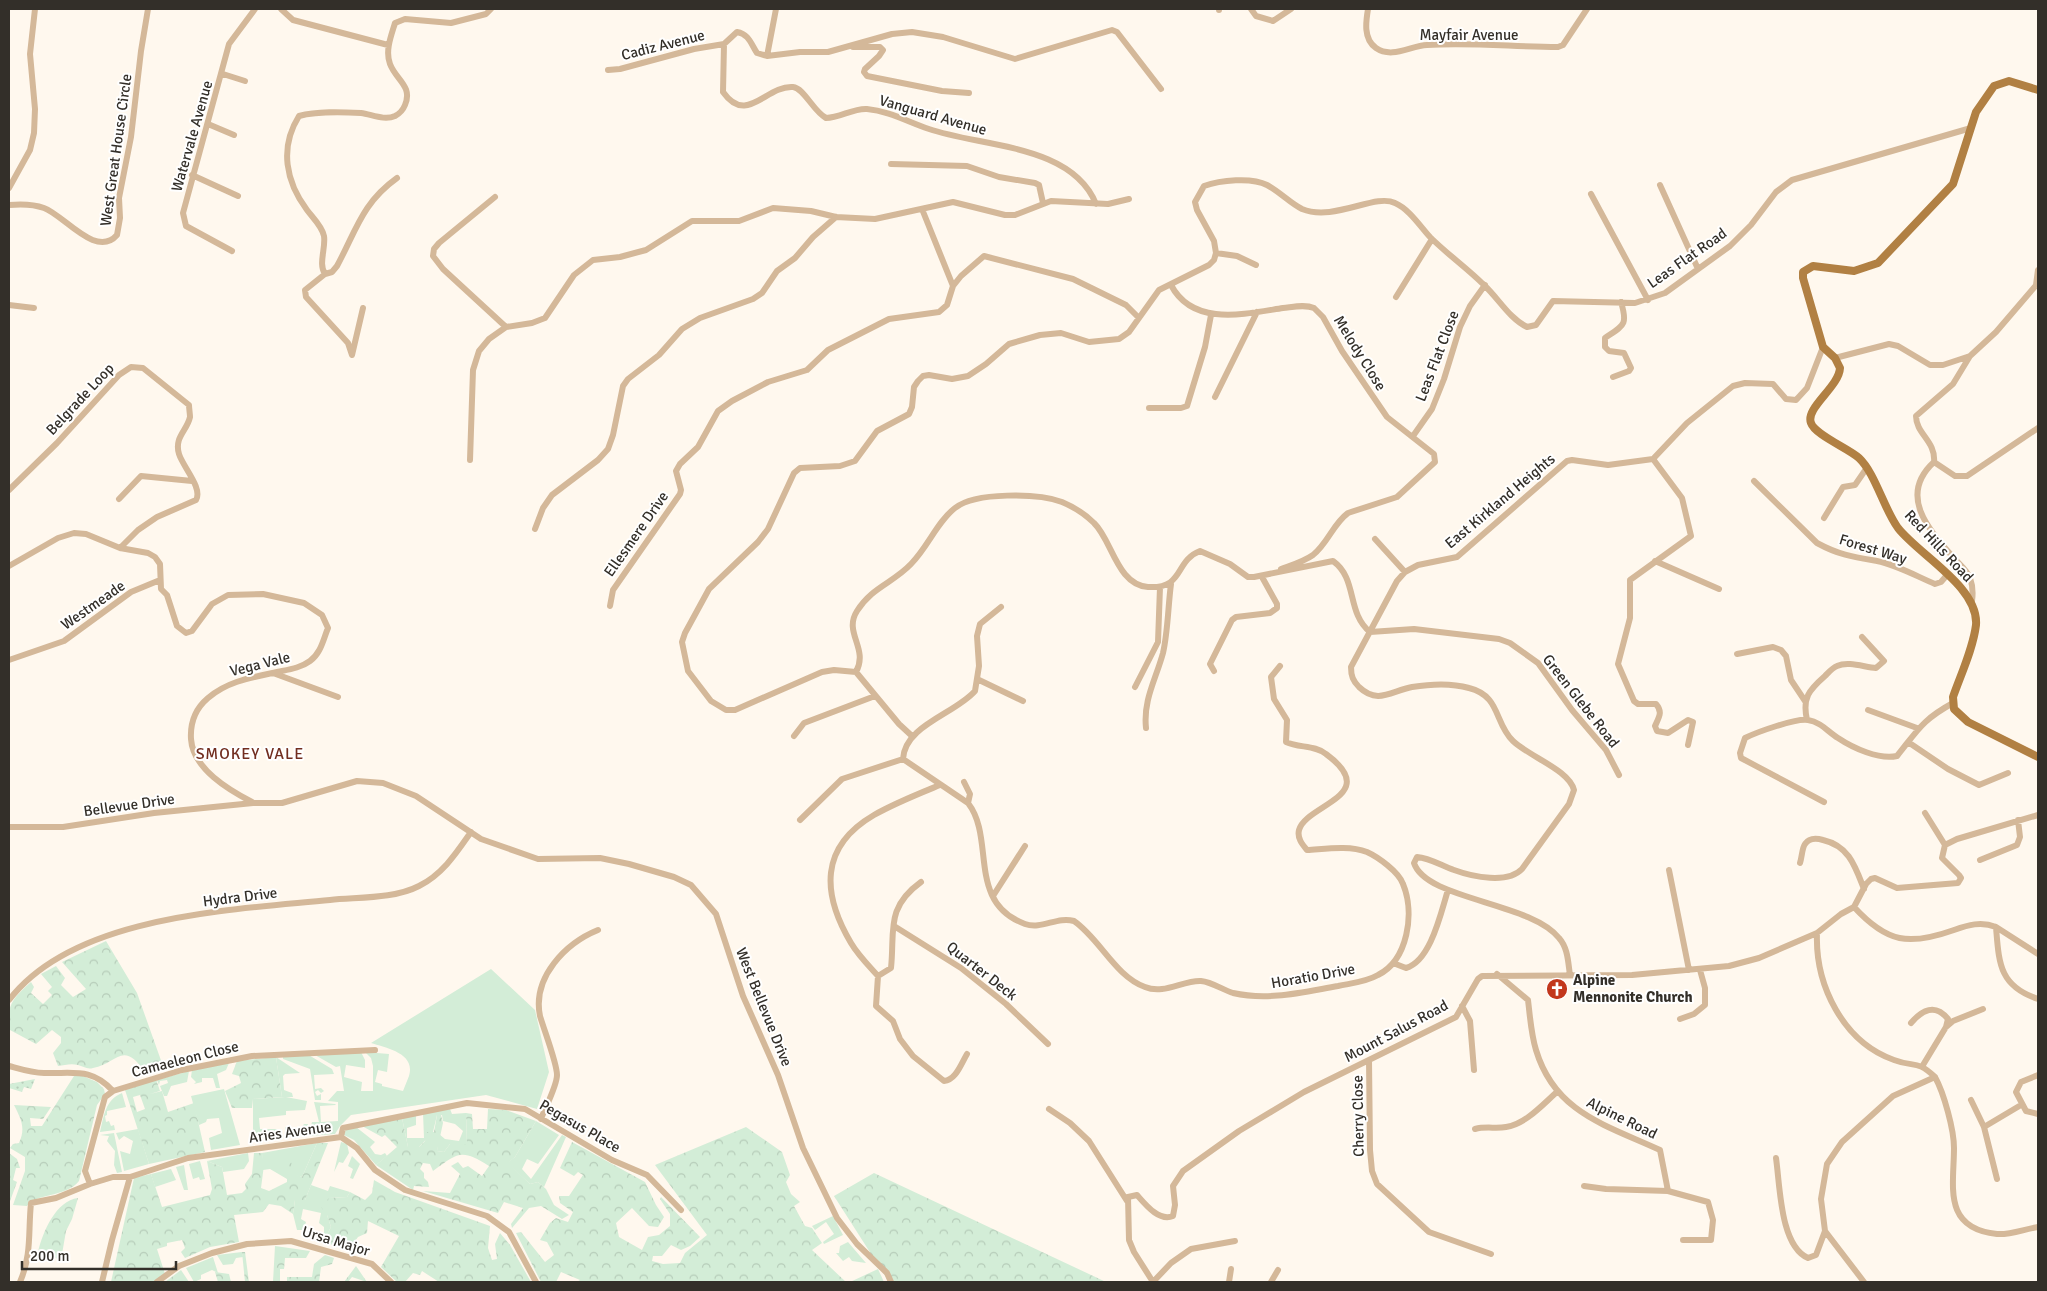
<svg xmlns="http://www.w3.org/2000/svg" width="2047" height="1291" viewBox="0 0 2047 1291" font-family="Signika,sans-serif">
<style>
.grass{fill:#d3edd7}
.forest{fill:url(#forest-crowns);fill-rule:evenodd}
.park{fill:url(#park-dots)}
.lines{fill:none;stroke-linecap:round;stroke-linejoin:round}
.minor{stroke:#d4b899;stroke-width:6}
.major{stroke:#b18043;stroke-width:8}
.labels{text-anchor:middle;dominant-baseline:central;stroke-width:4;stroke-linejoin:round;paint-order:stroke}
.street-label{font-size:15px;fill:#332f29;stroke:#fff}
.poi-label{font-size:15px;font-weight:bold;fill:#332f29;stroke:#fff;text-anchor:start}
.neighbourhood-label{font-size:16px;letter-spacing:1px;fill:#712d1f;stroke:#fff}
</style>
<defs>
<pattern id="forest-crowns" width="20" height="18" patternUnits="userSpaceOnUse" patternTransform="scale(1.25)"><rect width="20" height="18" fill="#d3edd7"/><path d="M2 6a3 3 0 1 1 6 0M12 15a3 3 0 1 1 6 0" fill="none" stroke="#b6ccb9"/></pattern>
<pattern id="park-dots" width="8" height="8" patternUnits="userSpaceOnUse" patternTransform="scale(1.25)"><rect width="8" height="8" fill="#d3edd7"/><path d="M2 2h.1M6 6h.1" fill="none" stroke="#b6ccb9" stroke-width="1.8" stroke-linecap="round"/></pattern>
</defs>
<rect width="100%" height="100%" fill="#fff8ee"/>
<path class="grass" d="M491,969L535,1010L549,1072L537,1109L486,1095L351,1115L340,1126L335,1134L308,1136L312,1122H319L314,1102L335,1104L336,1105L320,1106L321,1122L338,1121V1102L328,1101L337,1091H344L340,1066L336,1067L315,1055L361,1052L365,1060V1068L346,1065L344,1077L362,1082L361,1091H373V1066L371,1058L365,1052L389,1054L387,1072L378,1070L375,1082L382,1084V1086L403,1091C405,1086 407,1081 409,1076C416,1053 386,1048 371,1043Z
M307,1054L332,1069L334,1074L314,1075L315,1089L321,1088L324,1091L321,1093L318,1090L315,1092L317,1096L321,1094V1100H315L310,1069L283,1059V1055Z
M276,1057L300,1073L285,1074L283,1076L284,1090L292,1093L293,1097H286L307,1101L305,1110L286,1111V1115L259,1118L260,1129H281L282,1137L253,1139V1099L285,1097H282Z
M229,1063L226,1070L217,1074L220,1088H216L213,1078H202V1082L194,1084L196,1082L191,1077L192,1070Z
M189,1071L187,1082L171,1086L167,1096H164L160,1086L168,1083L167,1080L160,1081L159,1085L157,1080Z
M224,1089L240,1145L211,1150L209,1138L222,1133L219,1118L207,1119L206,1122L199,1125L191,1096Z
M122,1093L126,1107L107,1111V1115L105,1116L106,1122L109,1121L111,1126L114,1125L115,1130L100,1132C104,1116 105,1100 122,1093Z
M450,1109L452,1114L466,1113L467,1144H450L444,1152L437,1151L439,1134L445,1139L459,1141L463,1131L455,1124L443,1121L442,1115H437L433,1132L419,1147H408L402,1118L416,1115V1125L407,1128V1138H424L423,1113Z
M536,1121L559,1135L538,1164L527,1159L522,1169L531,1179L562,1135L566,1137L544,1187L538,1182L530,1184L507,1163L515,1157Z
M304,1124H308L305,1136L285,1137V1127L299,1131Z
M356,1127L375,1142L370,1147L375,1154L381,1155L385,1153L387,1156L376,1165L354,1140L344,1135L346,1129Z
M138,1129L149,1164L124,1171L120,1151L130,1154L133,1141L124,1136L119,1140L116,1133Z
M114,1133L122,1172L117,1173L114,1165L115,1151L107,1141L109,1136L100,1135Z
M341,1142L347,1144L349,1153L343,1163L339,1162L334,1172Z
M317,1143L302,1177L295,1175L287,1166V1179L270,1169L263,1170L262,1153Z
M248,1153L249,1161L244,1169L223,1172L222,1167L207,1161Z
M352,1156L360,1164L353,1179L350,1178L353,1169L348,1166Z
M200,1161L205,1179L200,1180L199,1177L193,1179L189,1164Z
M184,1165L188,1190H184L176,1167Z
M171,1169L176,1180L155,1187L151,1174Z
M311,1185L328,1191L330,1186L350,1192L347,1197L329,1198L327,1215L331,1227L323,1242L319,1236L324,1233V1227L319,1223L321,1213L303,1209L301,1219L306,1222L303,1230H297L293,1214L295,1200H305Z
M833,1216L843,1235L824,1244L823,1242L834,1234L826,1222L815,1230L812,1226Z
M848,1242L866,1263L852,1261L849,1257L843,1261L836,1253H839L840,1246Z
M242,1252L243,1257L236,1258L233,1264L223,1265L217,1255Z
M213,1257L218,1273L212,1270L201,1275V1279L194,1282L186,1268Z"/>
<path class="forest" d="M106,941L137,993L163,1066L146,1074C123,1038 117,1064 93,1068C87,1070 83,1066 78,1065C71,1063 65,1065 58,1066L53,1053L61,1043V1037L52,1030L36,1044L10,1030C6,1005 12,999 31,982L34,987L31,993L43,1004L52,995L48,991L52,987L41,974L56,966L65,978L61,985L73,997L86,989L62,962Z
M276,1057L282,1097L253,1099L252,1108H232L225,1091L241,1083L239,1076L232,1074L237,1061Z
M78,1074L97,1082L104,1089L105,1094L97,1105L79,1181C67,1197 33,1194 27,1206L13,1205L25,1171V1157L10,1148L13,1144L19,1143C26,1128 21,1119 14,1105L51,1107L43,1119L30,1118L31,1126H42L74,1076Z
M156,1079L160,1091L150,1094L162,1091L168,1112L194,1103L205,1152L149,1164L125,1090ZM140,1095L145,1109L137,1112L133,1097Z
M488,1109L506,1110L536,1121L515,1157L508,1163L530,1184L538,1182L546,1189L554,1205L569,1215L562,1219L541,1206L529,1208L512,1228L511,1224L523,1208L504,1202L498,1213L423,1191L450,1193L460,1174L451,1166L458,1162L463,1168L468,1166L482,1176L489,1166C461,1148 458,1153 433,1171L430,1164L423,1163L420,1169L424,1173V1178L428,1182L429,1187L414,1186L413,1190L376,1165L397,1147L385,1135L382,1137L362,1126L402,1118L408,1147H419L425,1141L427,1132H434L437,1115H441L443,1123L437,1151L444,1152L450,1144H467L466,1113L472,1114L473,1129H487Z
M746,1127L782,1152L790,1175L786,1182L791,1194L800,1202L794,1206L805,1226L812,1228L822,1243L812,1250L846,1282H577L580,1280L561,1272L556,1282H541L516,1233L521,1232L545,1262L554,1255L547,1242L540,1240L550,1223L556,1218L568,1222L573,1212L560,1203L559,1196H569L583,1175L578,1172L574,1176L560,1168L572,1142L645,1182L656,1205L664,1217L658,1227L649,1226L632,1208L616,1223L619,1237L642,1250L648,1237L659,1235L670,1226V1214L660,1199L661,1197L700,1237L690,1246L681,1250L671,1245L662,1256H653L652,1261L663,1264L680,1263L685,1253L707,1235L655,1165Z
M317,1143H328L305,1200H295L293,1214L281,1206L269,1204L263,1212L234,1215L239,1242L210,1247L185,1258L181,1252L185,1248L182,1240L167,1243V1246L157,1249L165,1274L154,1282H111L134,1178L151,1174L162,1207L210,1195L212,1189L207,1161L222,1167L227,1195L242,1193L246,1189L245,1184L252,1174L254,1153H262L264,1165L261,1188L269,1191L287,1182V1166L291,1162L295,1174L302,1177Z
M9,1153L17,1159L20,1168H16L13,1180L17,1182L9,1204Z
M874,1173L1106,1282H889L834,1196Z
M374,1180L395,1192L490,1226L488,1248L492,1260L497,1259L495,1244L500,1233L510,1245L531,1282H439L422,1271L420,1275L413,1273L405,1282H397L381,1267L399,1236L368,1221L367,1233L358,1237L349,1250L323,1242L331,1227L327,1215L321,1207L329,1198L347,1197L350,1192L365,1200L372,1193Z
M78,1198L72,1219L66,1231L61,1260L38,1252C43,1231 56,1201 78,1198Z
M275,1246L310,1251L306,1258H285L284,1269H280V1282H287V1277H312L314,1264L325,1255L334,1258L332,1264L321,1267L319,1282H273Z
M242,1252H245L249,1282H245Z
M356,1266L367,1282L352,1277L348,1282H344Z
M878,1269L884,1282H850Z
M181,1270L189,1282H165Z
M215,1272L229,1274L231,1282H218Z"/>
<path class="park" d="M35,1079L31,1089L24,1087L22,1092L9,1088V1084Z"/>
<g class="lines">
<path class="minor" d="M281,9L293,20L388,45
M1251,9L1256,16L1273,21L1291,9
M1368,9C1366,21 1363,39 1376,48C1392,59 1410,46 1427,45C1470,42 1515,47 1558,47L1563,45L1587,9
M1219,10V9
M724,44L723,92C747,126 766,85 793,87C804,88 813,111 826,118C840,118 853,108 867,109C889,111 908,122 929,129C981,147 1072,144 1096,204
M724,44L737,32C749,34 751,44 757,53L767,56L776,9
M853,47H880L883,50L879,56L865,69L864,72L867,76L942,91L969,93
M767,56L800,52H828L892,34L912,32L943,37L1015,59L1112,30L1117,32L1161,89
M608,70L620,69L694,49L724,44
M223,74L245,81
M208,124L234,135
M891,164L967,166L999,177L1035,183L1039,185L1043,203
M192,175L238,196
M1660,185L1698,269
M9,188L30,150L34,133L35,109L30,54L35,9
M1591,194L1648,300
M495,197L439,243L434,249L433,256L443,269L506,327
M9,205C20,204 33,204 44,208C64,215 96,259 117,235L120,218L119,198L131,137L141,51L148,9
M922,209L953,286
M232,251L186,226L183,213L229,44L255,9
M1216,253L1237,256L1256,265
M325,274L332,272L337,266C356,231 362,203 397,178
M1171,285C1193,327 1245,314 1283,308C1293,307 1305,304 1314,308L1323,317L1342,351L1387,417L1434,454L1435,462L1397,497L1348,513C1333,524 1328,543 1313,555C1303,562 1292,565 1281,569
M2036,285L2038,270
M1396,297L1432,239
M9,305L34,308
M363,308L352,355L348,343L306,297L305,290L325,274C318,264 326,248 324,236C322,226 313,218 307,210C286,182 279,148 299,116C317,111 341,112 361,113C371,114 384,121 395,116C399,114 403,110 405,105C413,86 396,80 390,64C385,51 391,36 395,23L405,19L451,23L486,14L491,9
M1835,358L1889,344L1898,346L1930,365H1943L1970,356L1996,332L2038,283
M1613,377L1629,371L1631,368L1624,353L1609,351L1605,347V338C1624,325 1628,325 1621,302
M1215,397L1257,312
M1149,408H1181L1187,406L1205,347L1211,315
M1413,436L1432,409L1444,379L1460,327L1470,306L1485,285
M1653,459L1682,498L1691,536L1630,580V618L1618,664L1634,701L1638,704H1656C1663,712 1659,717 1655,726L1657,731L1668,733L1688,720L1693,722L1688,745
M470,460L473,370L479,351L489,339L506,327L532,323L545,318L574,275L593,260L620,257L646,250L692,221H739L773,208L811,211L836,217L875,219L953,202L1005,215H1015L1051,201L1108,204L1129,199
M1934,462C1898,495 1928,529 1953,557C1959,564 1967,570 1970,578C1973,586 1973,594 1972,601
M1934,462C1936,441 1916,434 1916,416L1953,384L1970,356
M1934,462L1955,476H1967L2038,428
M1754,481L1817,543C1839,555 1853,557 1877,561C1897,565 1916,576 1935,584L1941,582L1947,575
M9,490L57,443L119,375L131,367L143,368L189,405C189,408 190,414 190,417C187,431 174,437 179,454C183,467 203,488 196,500L157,517L138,530L120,548
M119,499L141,476L192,481
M1824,518L1843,487L1855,485L1866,469
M535,529L543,508L552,495L598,460L608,449L613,435L623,386L628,379L659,355L682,329L700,318L753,299L762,293L777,271L795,258L813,237L836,217
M1375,539L1405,572
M1655,561L1719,589
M9,566L58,538L74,533L86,534L120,548L148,553L155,557L160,564L161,589L167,595L177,626L186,633L192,631L212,604L228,595L263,594L304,603L322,615L328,628C323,640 321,653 310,661C302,667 292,669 282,671C255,677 229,680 208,698C195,709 190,722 191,739C193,769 229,790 252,802
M610,606L613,590L680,494L681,490L676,471L680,464L698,447L718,411L732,401L768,382L807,370L828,350L889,319L939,312L947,305L953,286L961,276L984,256L1073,279L1126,305L1138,317
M1001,607L980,624L977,636L979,666L975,691C955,714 905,725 903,759L968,803C996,839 966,902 1025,924C1042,930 1057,916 1074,921C1100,939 1115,976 1145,987C1164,995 1183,980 1201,981C1212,982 1223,990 1233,993C1269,1001 1303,992 1338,986C1352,983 1366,982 1378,975C1408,960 1415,913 1403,884C1399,872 1378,857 1367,852C1349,845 1325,849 1307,850C1302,844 1297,838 1299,830C1306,804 1383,796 1326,754C1315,745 1299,748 1286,742L1287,720L1274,699L1271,677L1280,666
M1737,654L1773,647L1781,650L1786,656L1791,680L1805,701
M9,660L64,641L131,592L160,580
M1214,671L1210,664L1232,620L1236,617L1270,613L1277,608V604L1262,577
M856,672C869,648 843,633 857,611C872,587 893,583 911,564C928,547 937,522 955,508C975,492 1038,493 1062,502C1074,507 1085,514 1094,523C1112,540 1117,585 1148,587C1185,589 1174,561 1200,551L1230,564L1248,577H1254L1333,561C1358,579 1346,612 1370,632L1414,629L1499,639L1510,643L1538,663L1572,710L1606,750L1619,775
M273,673L338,697
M977,679L1023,701
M1135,687L1158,642L1160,587
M1868,710L1917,728
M1807,720C1802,698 1809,690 1825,676C1828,673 1832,668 1837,666C1848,661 1864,667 1876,668L1884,661L1862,637
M1146,728C1143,700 1156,679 1163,653C1168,631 1168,606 1171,584
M794,736L804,723L875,696
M912,736L899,724L856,672L834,670L822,672L735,710H726L711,701L688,671L682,642L685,633L709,589L758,542L768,529L794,473L800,468L840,466L855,461L877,431L909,414L912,407L914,387L918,381L923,376L929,375L952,379L968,376L986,364L1009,344L1040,335L1061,333L1089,342L1119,339L1129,332L1159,290L1209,265L1214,260L1216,253L1214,241L1197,210L1195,202L1204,186C1220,180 1252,177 1267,185C1280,192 1290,203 1302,209C1334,222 1375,193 1395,203C1409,209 1420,226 1430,237C1447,254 1467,268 1484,285C1499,299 1509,318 1527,327L1536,325L1553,301L1635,303L1665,293L1730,246L1751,225L1776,192L1792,180L1971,128
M1908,742L1948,769L1979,785L2008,773
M964,782L970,794L968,803
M1824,802L1741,758L1740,753L1745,738C1757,732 1796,718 1808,720C1821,722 1828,732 1838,738C1853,748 1879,760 1897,756C1918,730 1922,720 1953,703
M1925,813L1945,845
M800,820L842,779L903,759
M9,827H63L154,813L253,803H282L357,781L383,783L416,796L481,839L538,859L600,858L629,864L674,877L691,885L716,914L743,996L778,1075L803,1148L837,1218L857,1244L887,1273L891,1282
M1980,860L2017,845L2020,837L2018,820
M1800,863C1802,857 1802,848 1805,844C1809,838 1816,838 1823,840C1849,846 1855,866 1864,889
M1669,870L1689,970
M921,882C885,908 895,931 891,968L878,976C869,966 858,955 851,943C822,894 819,847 874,815C895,803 918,794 940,785
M993,896L1025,846
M1854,907C1887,943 1909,946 1954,930C1968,925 1981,921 1996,927C1999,963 1999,986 2038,999
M894,926L961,968L1006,1004L1048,1044
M1996,927L2038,954
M1817,933C1815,985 1843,1042 1894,1060C1915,1068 1916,1059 1935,1077L1893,1096L1842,1142L1827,1164L1821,1199L1825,1231L1864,1282
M1393,963L1406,968C1431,961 1441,912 1448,890
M1497,974L1528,1000C1530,1016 1531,1034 1536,1050C1555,1113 1606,1125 1660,1150L1668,1191
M1570,975C1568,962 1568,948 1559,938C1531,902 1426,900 1414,863L1417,857C1430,858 1442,866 1454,870C1473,877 1508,884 1522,869L1569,804L1574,790C1569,770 1530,757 1513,741C1494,723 1501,696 1469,688C1452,683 1430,684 1412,687C1391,691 1378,705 1359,687C1353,681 1351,676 1351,667L1397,581L1405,572L1418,565L1457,557L1567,461L1572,460L1608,465L1653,459L1687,423L1733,386L1745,383L1773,384L1786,399L1796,400L1807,388L1823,347
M878,976L876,1006L893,1021L900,1039L913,1056L944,1081C956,1080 961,1064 967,1054
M9,1000C74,915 231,910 330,900C358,897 394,899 419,886C443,874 457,852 471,832
M1462,1006L1470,1021L1474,1070
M1680,1019L1694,1014L1705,1005V988L1700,970
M1911,1023C1922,1010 1935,1003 1948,1019L1946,1027
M1369,1060L1370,1150L1372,1171L1377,1184L1429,1232L1491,1254
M1923,1065L1946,1027L1953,1021L1983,1009
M9,1066C20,1069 32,1073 44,1073C73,1074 91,1067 113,1091
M2038,1075L2021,1082L2016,1092L2026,1111L2038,1114
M1935,1077C1944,1093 1954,1130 1954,1148C1954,1186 1942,1228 1997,1234C2011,1235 2024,1229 2038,1227
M1971,1100L1984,1127L1997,1179
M1049,1109L1070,1123L1089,1141L1127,1201
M541,1119C545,1108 557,1086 557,1075C557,1063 544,1030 540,1016C532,977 566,943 598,930
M1984,1127L2021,1105
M1475,1129C1486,1126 1496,1129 1506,1127C1526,1124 1543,1104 1558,1091
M341,1137L343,1128L467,1103L525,1109L612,1160L647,1175L681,1210
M1776,1158C1780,1185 1780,1246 1808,1258L1816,1255L1825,1231
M130,1177H113L90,1184L85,1171L105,1097L113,1091L182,1070L252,1056L375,1050
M1584,1186L1606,1189L1668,1191L1708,1202L1713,1220L1711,1240H1683
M20,1282C32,1254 28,1232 31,1203L56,1198L90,1184
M102,1282L112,1240L130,1177L188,1158L341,1137L357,1148L375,1170L405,1190L487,1216L509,1232L536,1282
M157,1282L179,1266L212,1253L247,1244L291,1241L372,1264L391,1282
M1153,1282L1134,1252L1129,1240L1128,1197L1137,1195C1145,1204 1159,1222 1173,1216L1175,1205L1173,1186L1183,1171L1239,1131L1304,1092L1456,1017L1478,979L1482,976L1632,975L1729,966L1759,958L1817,933L1841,914L1854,907L1866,884L1871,879L1875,878L1897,888L1958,883L1961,878L1959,875L1942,858L1945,845L1957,839L2038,815
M1153,1282L1171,1263L1191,1249L1235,1241
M1229,1282L1231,1269
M1271,1282L1278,1270"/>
<path class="major" d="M2038,90L2009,81L1994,86L1976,112L1953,184L1878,263L1854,271L1813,266L1803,272V278L1823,347L1835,358L1840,368C1839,387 1805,408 1811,423C1815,435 1848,448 1859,458C1875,473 1884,509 1898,528C1919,555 1979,587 1976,625C1973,649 1961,674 1953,697L1954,709L1968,722L2038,757"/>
</g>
<defs>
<g id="church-disc" transform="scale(1.125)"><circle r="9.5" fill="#c2371c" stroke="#fff"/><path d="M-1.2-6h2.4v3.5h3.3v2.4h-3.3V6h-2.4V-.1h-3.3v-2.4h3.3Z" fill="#fff"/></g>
</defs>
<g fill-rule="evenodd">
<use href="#church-disc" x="1557" y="989"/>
</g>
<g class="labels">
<g class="street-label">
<text x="1469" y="35">Mayfair Avenue</text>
<text transform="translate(663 45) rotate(-14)">Cadiz Avenue</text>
<text transform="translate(933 115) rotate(16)">Vanguard Avenue</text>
<text transform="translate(192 136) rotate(-74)">Watervale Avenue</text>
<text transform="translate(116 150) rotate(-82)">West Great House Circle</text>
<text transform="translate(1687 258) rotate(-35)">Leas Flat Road</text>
<text transform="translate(1360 353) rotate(58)">Melody Close</text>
<text transform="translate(1437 356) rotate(-69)">Leas Flat Close</text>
<text transform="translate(80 399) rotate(-47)">Belgrade Loop</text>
<text transform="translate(1500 501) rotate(-40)">East Kirkland Heights</text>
<text transform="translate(636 534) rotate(-55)">Ellesmere Drive</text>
<text transform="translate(1939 546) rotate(47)">Red Hills Road</text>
<text transform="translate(1873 549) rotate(17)">Forest Way</text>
<text transform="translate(93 605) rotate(-35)">Westmeade</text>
<text transform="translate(260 664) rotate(-14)">Vega Vale</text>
<text transform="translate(1581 701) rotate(52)">Green Glebe Road</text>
<text transform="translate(129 805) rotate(-8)">Bellevue Drive</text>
<text transform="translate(240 897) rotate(-7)">Hydra Drive</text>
<text transform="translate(982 971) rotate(38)">Quarter Deck</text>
<text transform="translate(1313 976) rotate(-10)">Horatio Drive</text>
<text transform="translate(764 1007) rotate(68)">West Bellevue Drive</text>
<text transform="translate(1396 1031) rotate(-28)">Mount Salus Road</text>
<text transform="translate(185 1059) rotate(-14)">Camaeleon Close</text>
<text transform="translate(1358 1116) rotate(-91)">Cherry Close</text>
<text transform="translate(1622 1118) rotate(26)">Alpine Road</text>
<text transform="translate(580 1126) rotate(30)">Pegasus Place</text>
<text transform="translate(290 1132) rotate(-8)">Aries Avenue</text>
<text transform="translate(336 1241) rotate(17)">Ursa Major</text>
</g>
<g class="poi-label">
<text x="1573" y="980">Alpine<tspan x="1573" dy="17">Mennonite Church</tspan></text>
</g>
<g class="neighbourhood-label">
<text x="250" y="754">SMOKEY VALE</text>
</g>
</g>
<rect width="2047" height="1291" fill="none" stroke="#332f29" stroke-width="20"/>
<path d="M22 1261v8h154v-8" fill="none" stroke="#332f29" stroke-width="2.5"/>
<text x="30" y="1261" font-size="15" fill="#332f29" stroke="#ffffff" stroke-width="4" paint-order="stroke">200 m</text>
</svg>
